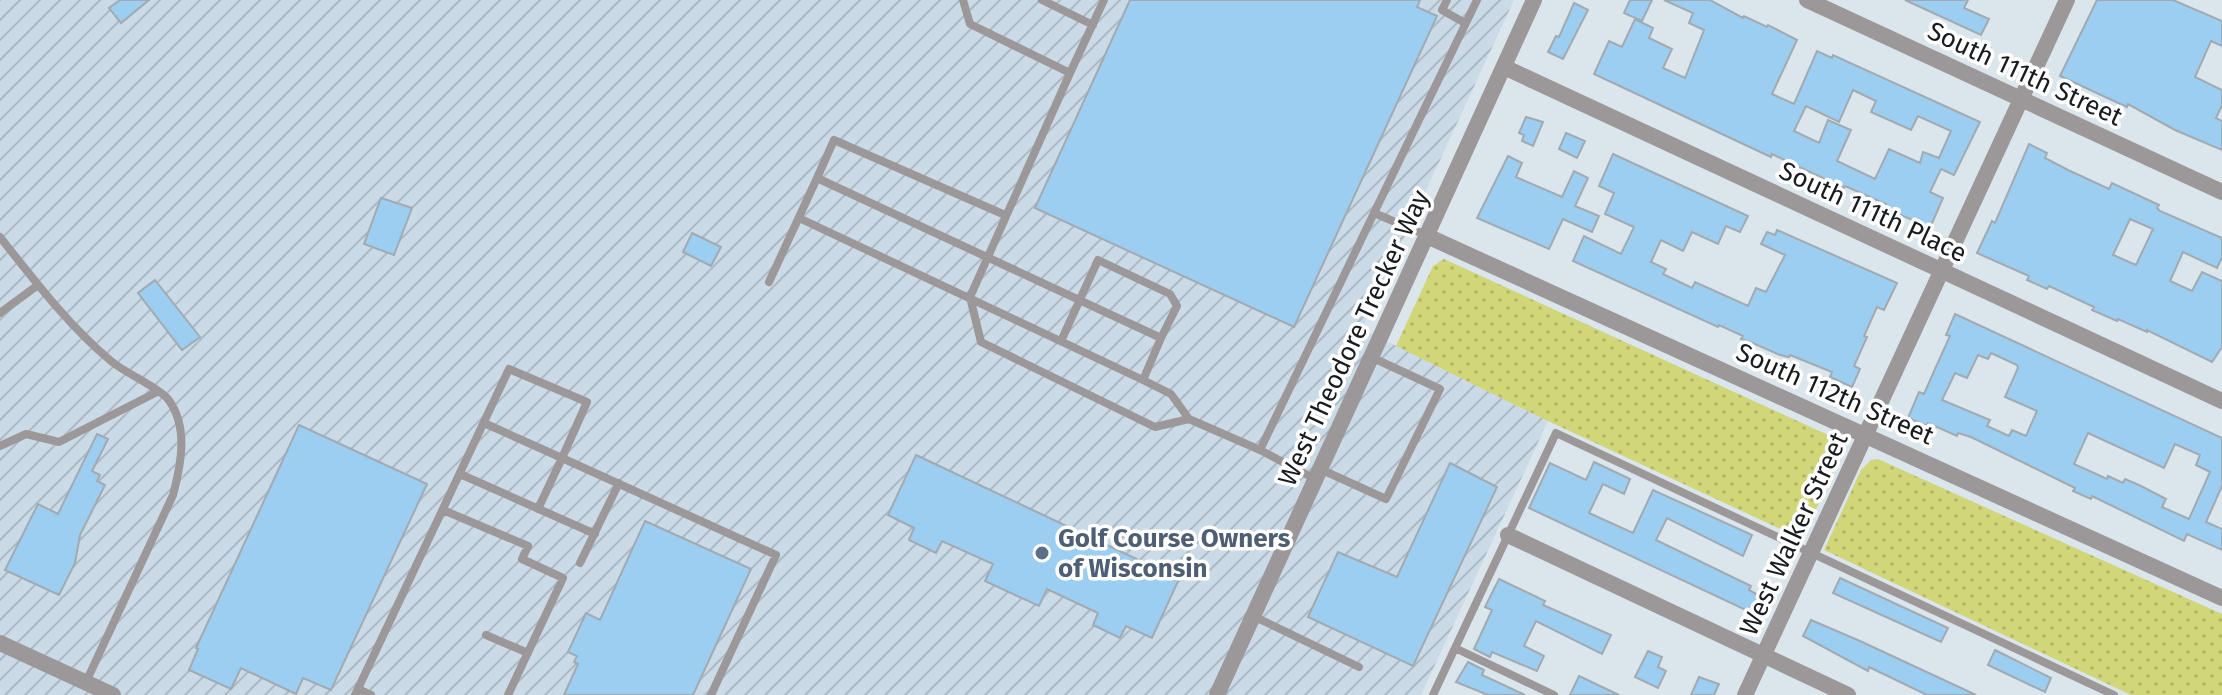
<svg xmlns="http://www.w3.org/2000/svg" width="2222" height="695" viewBox="0 0 2222 695" font-family="'Fira Sans',sans-serif">
<style>
.industrial{fill:url(#industrial-furrows)}
.grass{fill:url(#grass-dots)}
.building{fill:#9ccef2;stroke:#a1aab1;stroke-width:2;fill-rule:evenodd}
.lines{fill:none;stroke-linecap:round;stroke-linejoin:round}
.lane{stroke:#9c9798;stroke-width:8}
.street{stroke:#9c9798;stroke-width:16}
.service-dot{fill:#5c6f8a;stroke:#fff;stroke-width:3}
.labels{text-anchor:middle;dominant-baseline:central;stroke-width:7;stroke-linejoin:round;paint-order:stroke}
.street-label{font-size:26px;fill:#181b1e;stroke:#fff}
.service-label{font-size:26px;font-weight:bold;fill:#4e5e75;stroke:#fff;text-anchor:start}
</style>
<defs>
<pattern id="industrial-furrows" width="10" height="10" patternUnits="userSpaceOnUse" patternTransform="scale(2)"><rect width="10" height="10" fill="#cadae7"/><path d="M-1 1l2-2M0 10L10 0M9 11l2-2" fill="none" stroke="#adbac6"/></pattern>
<pattern id="grass-dots" width="8" height="8" patternUnits="userSpaceOnUse" patternTransform="scale(2)"><rect width="8" height="8" fill="#d1d678"/><path d="M2 2h.1M6 6h.1" fill="none" stroke="#b3b767" stroke-width="1.8" stroke-linecap="round"/></pattern>
</defs>
<rect width="100%" height="100%" fill="#dbe5ec"/>
<path class="industrial" d="M0,0H1514L1362,329L1548,421L1421,695H0Z"/>
<path class="grass" d="M1444,259L1839,440L1842,446V454L1802,539L1548,421L1396,346L1433,266Z
M1878,459L2222,614V695H2131L1824,550L1861,470L1871,460Z"/>
<path class="building" d="M120,0H149L121,23L109,8Z
M1130,0H1420L1417,7L1437,16L1294,327L1035,208Z
M1630,0H1652L1642,21L1624,13Z
M1664,0H1710L1743,18L1744,16L1767,27L1768,25L1797,40L1772,94L1794,104L1817,51L1832,58L1833,55L1980,122L1954,175L1941,169L1930,192L1943,198L1930,228L1885,208L1886,204L1845,186L1844,188L1772,154L1771,157L1594,74L1609,41L1622,47L1635,19L1653,28L1649,38L1672,49L1663,68L1685,78L1704,30L1689,23L1693,13ZM1853,90L1876,101L1871,112L1911,130L1918,116L1951,131L1939,158L1923,152L1920,163L1889,149L1875,179L1837,161L1851,130L1828,120L1819,143L1794,131L1806,106L1839,122Z
M1905,0H1968L1964,8L1989,19L1981,35Z
M2097,0H2173L2222,21V46L2211,41L2195,77L2222,90V105L2216,118L2222,121V150L2175,130L2128,104L2127,107L2060,76Z
M1574,3L1588,10L1563,59L1548,52L1556,36L1559,37Z
M1526,117L1543,122L1533,146L1522,141L1524,135L1519,133Z
M1566,133L1585,141L1577,158L1559,149Z
M2029,144L2047,153L2045,158L2068,170L2109,189L2112,183L2159,205L2157,208L2160,211L2222,238V257L2217,268L2183,252L2170,281L2192,291L2202,272L2222,281V347L2212,362L2147,330V332L2118,319L2117,321L2092,310L2094,307L2049,286L2047,289L2027,280L2029,276L1977,253L1992,221L1995,223ZM2130,219L2153,229L2136,265L2113,255Z
M1613,154L1748,216L1740,232L1726,226L1718,244L1692,232L1683,251L1661,240L1651,262L1666,269L1663,274L1692,288L1695,282L1748,306L1756,288L1766,292L1785,255L1761,244L1767,232L1775,235L1777,230L1897,283L1884,310L1877,307L1864,336L1867,337L1854,366L1860,369L1852,387L1830,377L1832,372L1790,355L1789,357L1780,355L1755,344L1741,339L1743,336L1719,325L1718,327L1573,261L1584,236L1621,254L1634,227L1605,214L1614,193L1599,186Z
M1508,156L1522,163L1516,177L1562,197L1574,171L1588,178L1575,206L1599,216L1592,232L1563,219L1549,249L1477,218Z
M381,198L412,208L394,255L364,244Z
M692,233L721,247L711,266L683,252Z
M155,280L200,337L182,350L138,293Z
M1955,314L2222,438V486L2206,522L2222,529V550L2187,534L2184,541L2092,496L2091,499L2073,491L2075,488L1971,437L1958,433L1957,436L1928,423L1927,426L1908,418L1919,392L1924,394L1935,369L1950,336L1946,335ZM1991,353L2017,365L2018,368L2005,397L2037,411L2026,436L2012,430L2009,436L1987,426L1990,420L1942,400L1955,373L1967,378L1978,355L1988,359ZM2088,433L2164,468L2175,444L2200,455L2196,465L2210,472L2189,519L2162,507L2166,499L2139,485L2125,479L2123,483L2108,476L2107,479L2074,464Z
M299,425L427,484L331,690L303,678L296,694L241,668L231,689L189,670L198,649L196,648Z
M97,434L108,439L92,471L100,475L97,481L105,485L80,535L75,563L59,595L5,570L38,504L58,514Z
M916,455L1179,579L1152,638L1126,626L1120,638L1093,625L1098,613L1047,589L1039,606L985,581L993,564L942,541L936,553L909,540L914,528L888,515Z
M1594,462L1630,479L1624,494L1603,484L1589,513L1633,533L1653,490L1752,535L1743,556L1667,518L1656,540L1751,586L1749,590L1760,596L1752,613L1529,508L1550,463L1586,480Z
M1450,463L1497,487L1413,666L1308,617L1338,552L1397,577Z
M645,521L751,569L693,695H564L578,664L574,662L577,656L568,652L586,613L600,620Z
M1840,578L1948,628L1941,642L1833,593Z
M1499,579L1545,601L1543,605L1611,635L1602,654L1536,621L1524,646L1544,656L1537,671L1492,652L1490,657L1474,649L1492,610L1485,607Z
M1811,620L1860,641L1976,695H1927L1869,667L1868,671L1803,636Z
M1995,650L2051,678L2045,692L1988,665Z
M1648,651L1662,657L1658,667L1666,671L1658,688L1635,677Z
M1468,662L1484,670L1482,675L1525,695H1488L1456,682Z
M1579,676L1619,695H1570Z
M1699,677L1719,684L1714,695H1691Z"/>
<g class="lines">
<path class="lane" d="M963,0L970,24L1070,73L970,297L981,342L1155,427L1189,419
M1042,0L1093,25
M1447,0L1442,10L1465,23
M1070,73L1104,0
M817,178L834,140L1005,215
M1374,213L1477,0
M799,218L1143,380L1171,394L1189,419L1260,450L1315,479
M0,237C34,280 69,326 111,361C125,373 158,387 168,399C189,427 181,465 173,495L86,682
M769,282L817,178L1161,338L1143,380
M0,313L38,285
M1061,341L1098,260L1170,294L1177,306L1161,338
M484,423L562,458L538,509
M0,446L26,434L59,442L157,392
M1260,450L1374,213L1426,235
M1320,469L1386,499L1440,389L1371,357
M460,474L595,534
M443,510L528,546L522,559L563,578L508,695
M580,563L619,483
M1253,616L1359,667
M486,635L528,653
M1455,648L1554,695
M358,689L371,695
M355,695L509,369L587,402L562,458L776,555L711,695
M1433,695L1556,433L2114,695"/>
<path class="street" d="M1807,0L2222,192
M1504,67L2222,401
M1427,236L2222,598
M1508,535L1848,695
M0,643L113,695
M1217,695L1534,0
M1745,695L2067,0"/>
</g>
<circle class="service-dot" cx="1042" cy="553" r="8"/>
<g class="labels">
<g class="street-label">
<text transform="translate(2025 74) rotate(25)">South 111th Street</text>
<text transform="translate(1873 212) rotate(25)">South 111th Place</text>
<text transform="translate(1354 338) rotate(-65)">West Theodore Trecker Way</text>
<text transform="translate(1835 394) rotate(24)">South 112th Street</text>
<text transform="translate(1794 534) rotate(-65)">West Walker Street</text>
</g>
<g class="service-label">
<text x="1058" y="538">Golf Course Owners<tspan x="1058" dy="30">of Wisconsin</tspan></text>
</g>
</g>
</svg>
